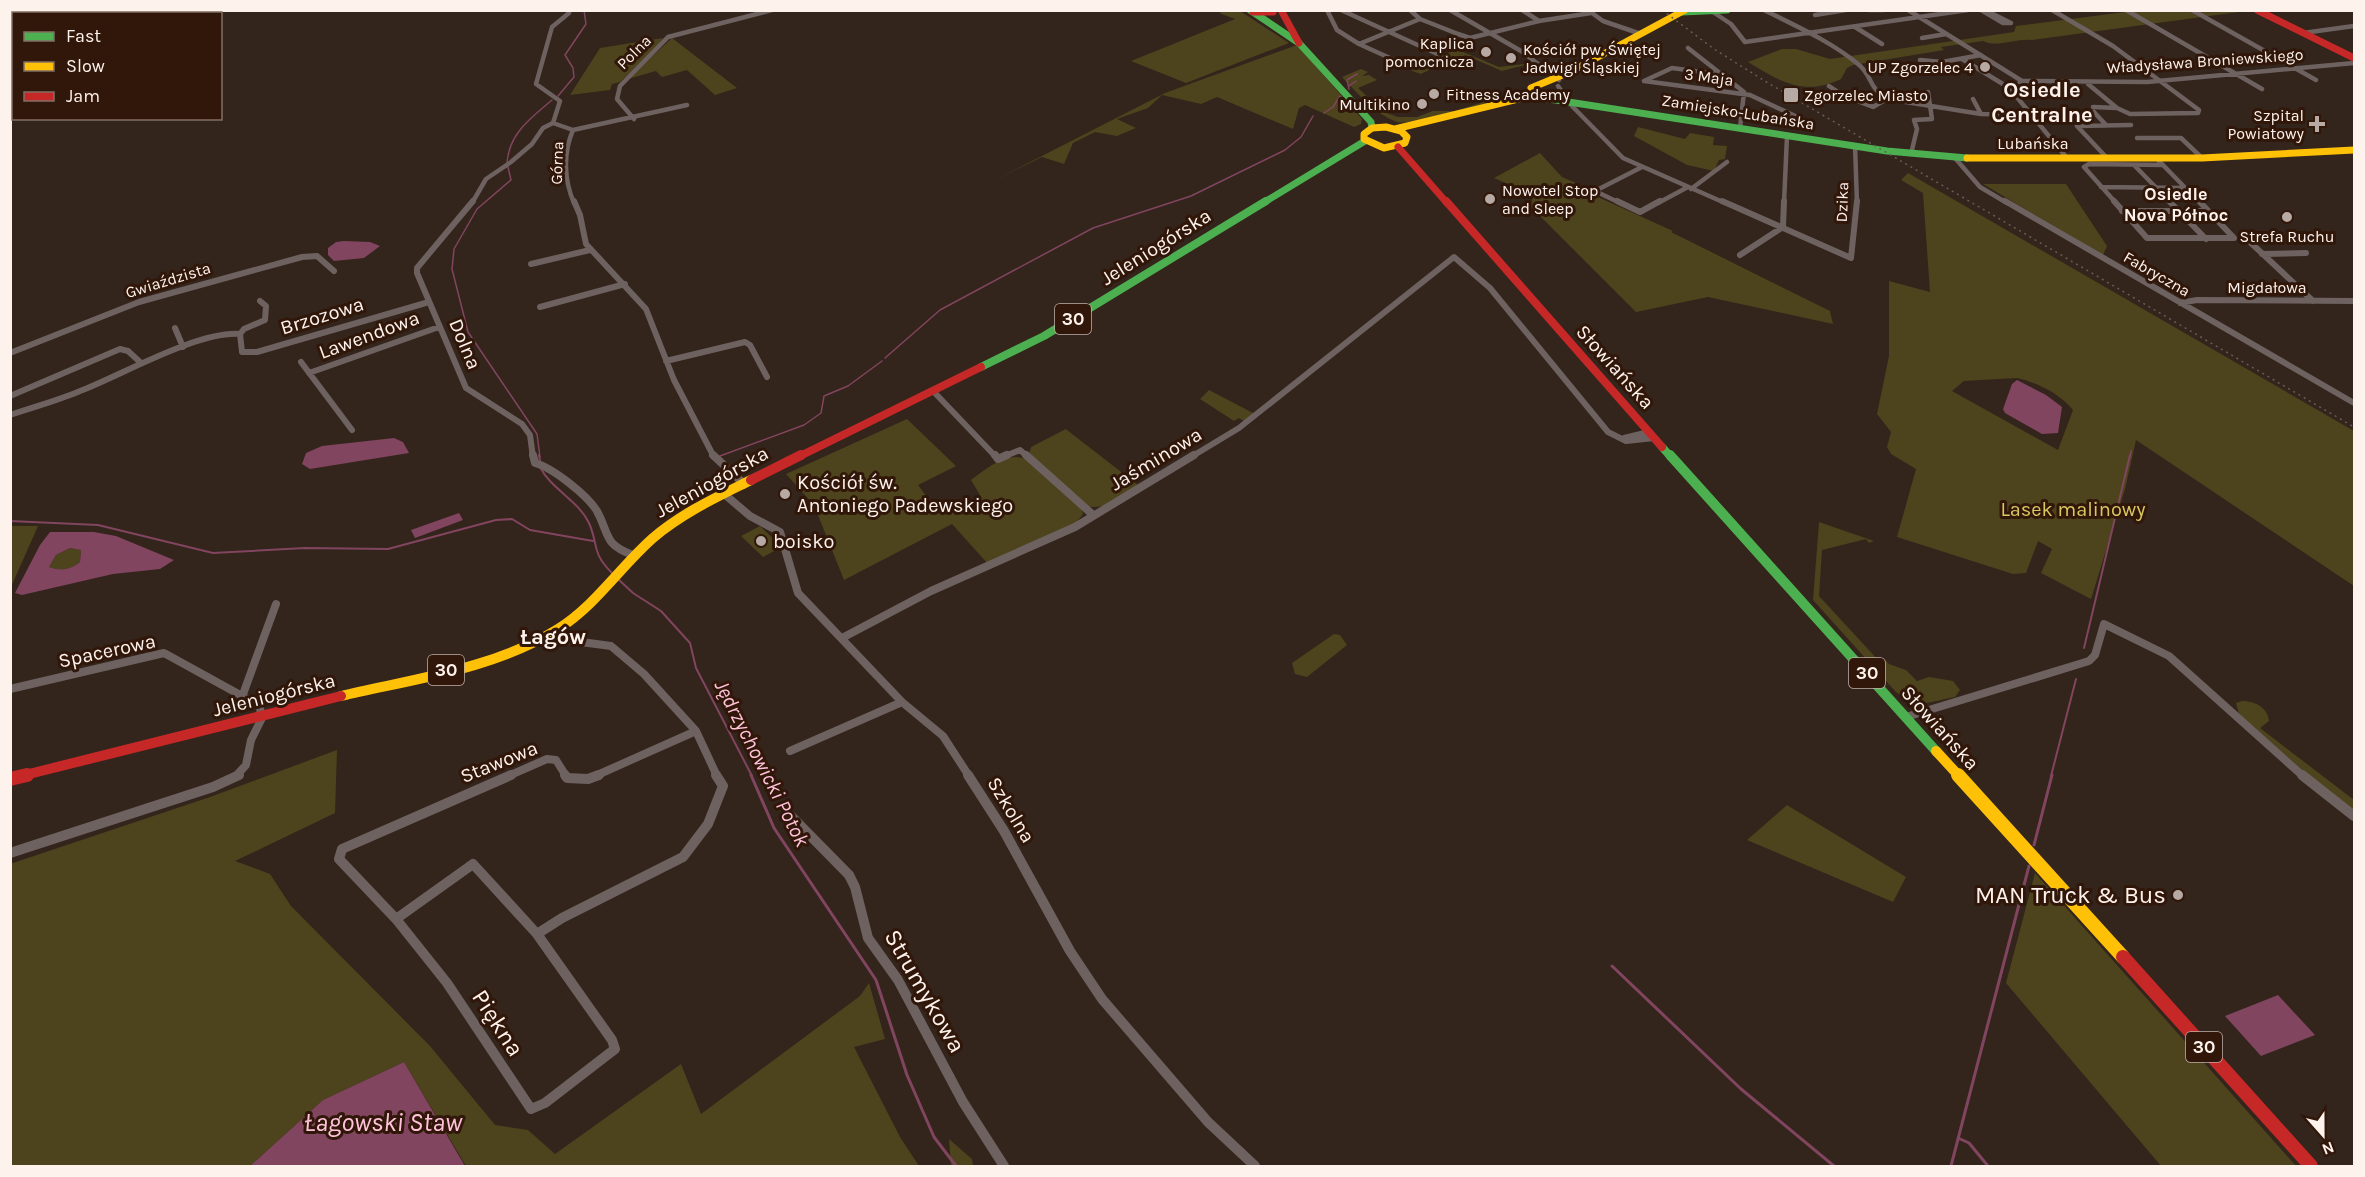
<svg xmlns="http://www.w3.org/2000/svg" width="2365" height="1177" viewBox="0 0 2365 1177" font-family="Karla,sans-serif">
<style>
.green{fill:#4d441d;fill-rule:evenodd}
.water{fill:#81455f;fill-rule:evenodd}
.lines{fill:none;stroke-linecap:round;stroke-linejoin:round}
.stream-far2{stroke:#81455f;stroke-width:1.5}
.stream-far1{stroke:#81455f;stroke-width:2}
.stream{stroke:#81455f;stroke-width:3}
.street-far3{stroke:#6e6261;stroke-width:4.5}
.street-far2{stroke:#6e6261;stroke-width:6}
.street-far1{stroke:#6e6261;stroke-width:8}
.street{stroke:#6e6261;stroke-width:10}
.fast-far2{stroke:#4caf50;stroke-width:7}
.fast-far1{stroke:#4caf50;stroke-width:8}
.fast{stroke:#4caf50;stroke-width:10}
.slow-far2{stroke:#ffc107;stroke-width:7}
.slow-far1{stroke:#ffc107;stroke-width:10}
.slow{stroke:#ffc107;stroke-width:14}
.jam-far3{stroke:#c62828;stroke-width:7}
.jam-far2{stroke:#c62828;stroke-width:8}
.jam-far1{stroke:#c62828;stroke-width:10}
.jam{stroke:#c62828;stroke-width:14}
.rail{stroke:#695c58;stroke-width:1.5;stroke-dasharray:2 4;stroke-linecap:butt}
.poi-dot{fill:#b7aaa4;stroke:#311709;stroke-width:2}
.labels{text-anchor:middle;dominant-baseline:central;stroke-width:6;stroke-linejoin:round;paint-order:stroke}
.far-poi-label{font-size:16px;fill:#fef2ed;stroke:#311709;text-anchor:end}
.far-street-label{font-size:16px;fill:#fef2ed;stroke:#311709}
.far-neighbourhood-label{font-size:18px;font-weight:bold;fill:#fef2ed;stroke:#311709}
.shield{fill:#311709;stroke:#c0b0a9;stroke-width:1.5}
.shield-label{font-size:18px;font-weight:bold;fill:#fef2ed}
.street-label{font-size:20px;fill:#fef2ed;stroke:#311709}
.poi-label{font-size:20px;fill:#fef2ed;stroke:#311709;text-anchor:start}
.park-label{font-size:20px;fill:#dac860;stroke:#311709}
.water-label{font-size:21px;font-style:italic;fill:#ffc3db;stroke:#311709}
.far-district-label{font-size:22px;font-weight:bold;fill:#fef2ed;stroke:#311709}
.quarter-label{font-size:22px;font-weight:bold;fill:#fef2ed;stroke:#311709}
.near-poi-label{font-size:24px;fill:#fef2ed;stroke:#311709;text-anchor:end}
.near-street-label{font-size:24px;fill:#fef2ed;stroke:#311709}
.near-water-label{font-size:26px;font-style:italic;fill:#ffc3db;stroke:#311709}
</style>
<rect width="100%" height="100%" fill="#33241c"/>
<path class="green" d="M1224,11H1240L1289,43L1186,83L1131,61L1235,19L1219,13Z
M2133,11L2239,12L2032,40C2017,38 1996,48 1983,41L1941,47L1944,50L1853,65L1847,68L1841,79C1804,97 1779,81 1748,62L1782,49H1796L1830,59L2014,32L2016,26Z
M663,38L656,49L620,82L612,84L610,90L570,95L600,48Z
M672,38L737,88L715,95L687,70L662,77L656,71L628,79Z
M1297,45L1362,119L1361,124L1354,127L1305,105L1299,108L1293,129L1217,97L1201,104L1162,95L1148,108L1117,119L1136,128L1117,136L1095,132L1073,143L1064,164L1042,157L985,185L1165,93Z
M1456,49L1499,67L1533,63L1502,71L1465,55L1463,58L1457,56L1421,74L1412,71L1446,58V54Z
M1361,69L1368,72L1362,76L1369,75L1377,80L1358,88L1384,112L1398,117H1417L1433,111H1455L1493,99L1486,101L1489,103C1473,107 1410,126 1397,122C1375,114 1358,94 1342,77Z
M1638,127L1685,139L1690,133L1714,137L1713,145L1727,146L1725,159L1719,160L1714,171L1687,165L1634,136Z
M1540,153L1562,177L1592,190L1589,193L1673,231L1671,232L1830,311L1833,324L1708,297L1636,312L1530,206L1533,197L1529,193L1494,178Z
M1908,173L2354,431V586L2136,440L2125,489L2091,599L2041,573L2052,549L2038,541L2026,573L2013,574L1897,537L1916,469L1891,454L1887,447L1891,432L1877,414L1889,356V281L1930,292L1923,193L1901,180ZM2017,378C2038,383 2059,393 2073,410L2058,450L1952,391L1964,381Z
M1983,184H2066L2107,246L2103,255Z
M1209,390L1255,414L1245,422L1239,418L1234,421L1200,399Z
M907,419L956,466L918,485L938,511L972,508L981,497L971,480C985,470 1006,451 1025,459L1082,510L1083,514L1074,525L988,564L952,524L844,580L814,505L786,474Z
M1066,429L1067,430L1138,485C1123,495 1103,513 1085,505L1029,454L1031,447Z
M1819,522L1874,541L1869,543L1866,539L1822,550L1819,596L1879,661L1885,660L1889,664L1906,670L1917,681L1929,677L1953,681L1960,690L1955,697C1929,702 1916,710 1895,691L1813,600Z
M11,526H38L11,587L10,527Z
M760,526L782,547L763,557L741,536Z
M70,548L81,550L80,562C70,570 61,571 49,567L56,555Z
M1334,634L1340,635L1347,645L1307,677L1295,674L1292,663Z
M2242,701C2254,701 2268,707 2269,721L2260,728L2354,800V812L2317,783L2239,714L2236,703Z
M337,750L335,813L235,861L270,874L291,906L430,1046L495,1125L528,1130L555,1154L681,1064L701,1114L860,996L869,983L885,1039L854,1047L900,1137L919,1166H466L404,1062L323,1100L250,1166H11L10,864L210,797Z
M1787,805L1906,877L1893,902L1747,840Z
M2035,873L2296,1166H2161L2006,983Z
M949,1139L972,1159L973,1166H951Z"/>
<path class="water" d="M344,241L370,242L380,246L364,258L334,261L328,255V248L336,242Z
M2017,380L2046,395L2062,407L2058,433L2042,434L2005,413L2003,409L2012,384Z
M394,438L403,442L409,453L310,469L302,464L306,453L322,446Z
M459,513L463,520L415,538L411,530Z
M50,532H94L116,536L174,560L160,569L113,574L22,595L15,593L40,545ZM70,548L81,550L80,562C70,570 61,571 49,567L56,555Z
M2278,995L2315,1035L2261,1056L2225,1016Z
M404,1062L465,1166H250L323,1100Z"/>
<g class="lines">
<path class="stream-far2" d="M1349,86L1356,81
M1349,89L1347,80L1357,74
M558,96L574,77L573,68L565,55L586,24L584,10
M1324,113L1333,107L1340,96
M507,163C509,133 531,118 552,100
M508,167L511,180L477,209L454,249L452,269L468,332L537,434L540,457
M885,358L940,310L1093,228L1191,196L1285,150L1301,137L1313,116
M720,456L804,425L821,413L824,396L848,386L882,361
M2130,457L2131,451"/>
<path class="stream-far1" d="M539,455L540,461
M540,467C551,489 578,500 589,523C599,546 591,552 612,573
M10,521L98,525L213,553L305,548L388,549L496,520L512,519L530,530L593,541
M618,579L633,593L661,611L690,643L696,668L752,776
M2084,648L2130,455
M2051,776L2076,679"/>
<path class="stream" d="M751,775L774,828L876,980L907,1075L934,1137L956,1166
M2034,845L2052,775
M1612,966L1741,1089L1834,1166
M1958,1138L1969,1143L1988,1166
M1951,1166L2029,866"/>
<path class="street-far3" d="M569,10V13L552,27L536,84L560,101L553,123L573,130C563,153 564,180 574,203
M1327,10L1337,30L1359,44L1412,68L1444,57L1341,10
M1410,10L1420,19L1458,34
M1450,10L1521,51L1559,80
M1522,10L1539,21
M1588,10L1603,21L1641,34
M1764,10C1796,26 1830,41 1858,64C1873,76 1867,86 1887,99L1981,114L2031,115
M1869,10H1884
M1908,10L2022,81L2011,90L2067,158
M1981,10L2003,23H2011L1985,10
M2052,10L2113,46L2199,110L2198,113L2130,114L2117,108L2088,84
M2126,10L2262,89
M2192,10L2316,80
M1713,12L1731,24L1745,42L1968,10
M1815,15L1846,10
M1855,27L1882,44
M1455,33L1470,38L1539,21L1591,13
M2303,33L2354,26
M1922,38L1946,34
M1359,44L1420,19
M1688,48L1744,92L1740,128
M1962,59L2011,89
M1920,60L1942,62
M1943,65L1942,62L1981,55
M1724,75L1672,68L1644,81L1750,95L1808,122L1800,124L1742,116
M2022,81L2147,82L2354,63
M1558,86L1572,106L1623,158L1725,203
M1829,86L1844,96L1873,107L1887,99
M1973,99L1981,114
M2093,107L2117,108
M2094,112L2106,125
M634,119L617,99L620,86L668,37L772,10
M573,130L687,105
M2137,138H2181L2202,158
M1855,146L1857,203
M1911,154L1917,129L1914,120L1932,119L1928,92
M1955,158L1980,187L2007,203
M2107,158L2077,126L2131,125
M2156,158L2163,165
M2134,165L2171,203
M2163,165L2200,203
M2101,187L2185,188
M1691,189L1727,162
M472,203L486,179L511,162L532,144L543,128L553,123
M1620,203L1595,191L1642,167
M1658,203L1688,187
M1784,203L1787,136
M2116,203L2084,167L2089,164L2163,165"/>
<path class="street-far2" d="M473,201L417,268V273L466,388L522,424L530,435L533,457
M574,201L580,215L586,244L646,309L674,380L714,457
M1617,201L1640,212L1660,201
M1722,201L1851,258L1857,201
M2005,201L2354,403
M2114,201L2147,238H2234L2199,201
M2169,201L2206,239
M2122,211H2208
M2251,243L2313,301
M2262,254L2306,253
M1740,255L1783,227L1784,201
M531,264L590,250
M2180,303L2197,300L2354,301
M540,307L625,284
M175,328L183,347
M240,334L244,329L265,320L266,306L260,301
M10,353L139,302L302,257L317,256L334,271
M666,361L745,342L750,345L767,377
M301,362L352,430
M309,373L439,327
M934,392L996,457
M10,396L120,349L128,351L141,363
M10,415C33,407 57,401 80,391C122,375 197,331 240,334L242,352H257L429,302
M1624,438L1649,432
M1003,457L1020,450L1028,457
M1191,457L1239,428L1454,257L1490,288L1608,432L1626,441L1654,438"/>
<path class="street-far1" d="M533,455L535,463C553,468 587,495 597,511C610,535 603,544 633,555
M713,455L743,483
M995,455L998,459L1007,455
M1026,455L1092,514
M723,493L750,516L780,532L798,593L902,702L943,736L969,776
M554,631L566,640L611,646L644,674L696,731L717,776
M842,638L931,591L1075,527L1194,455
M10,689L164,653L253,702L260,707L261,717
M242,697L276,604
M1906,717L2089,661L2095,655L2104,624L2169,656L2303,776
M790,751L902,702
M236,776L246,765L251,740L263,716
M508,776L547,759L556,760L566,776
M595,776L696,731"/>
<path class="street" d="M565,775L567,778L588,779L599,775
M968,775L1004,831L1070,951L1102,999L1208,1122L1255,1166
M2302,775L2354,816
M787,812L849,875L855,887L868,938L898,980L963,1102L1004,1166
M10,853L213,787L239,775
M473,864L537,934L612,1040L615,1049L545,1103L531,1109L447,983L396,919Z
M396,919L339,859L342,849L511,775
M537,934L562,918L683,857L708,824L723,786L716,775"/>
<path class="fast-far2" d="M1250,10L1299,43L1371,122L1372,128
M1682,12L1727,10
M1536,97L1887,151L1967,158
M1263,203L1365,141"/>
<path class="fast-far1" d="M981,367L1044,336L1266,201
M1662,447L1671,457"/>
<path class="fast" d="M1670,455L1936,751"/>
<path class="slow-far2" d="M1531,88L1572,71L1685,10
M1386,127L1401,131L1407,137L1405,143L1384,148L1364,139V134L1372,128Z
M1395,129L1527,97
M1967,158H2202L2354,150"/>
<path class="slow-far1" d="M341,696C413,679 494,669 558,629C595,606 620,567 653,538C682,513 717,497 751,480
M1936,751L1959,776"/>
<path class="slow" d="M1958,775L2123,957"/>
<path class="jam-far3" d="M1281,10L1299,43
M2257,10L2354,58
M1253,12H1273
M1398,147L1447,203"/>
<path class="jam-far2" d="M1446,201L1662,447
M798,457L981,367"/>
<path class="jam-far1" d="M751,480L801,455
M21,776L341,696"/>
<path class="jam" d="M10,779L27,775
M2123,957L2311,1166"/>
<path class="rail" d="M1662,10L1714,49L1768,83L2354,427"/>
</g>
<g class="poi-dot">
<circle cx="1486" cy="52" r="6"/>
<circle cx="1511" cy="58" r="6"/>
<circle cx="1985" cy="67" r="6"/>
<circle cx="1434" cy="94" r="6"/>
<rect x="1783" y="87" width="16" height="16" rx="3"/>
<circle cx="1422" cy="104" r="6"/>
<path d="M2314 115h6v6h6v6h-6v6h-6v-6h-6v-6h6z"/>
<circle cx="1490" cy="199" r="6"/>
<circle cx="2287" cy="217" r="6"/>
<circle cx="785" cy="494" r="6"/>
<circle cx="761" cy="541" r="6"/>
<circle cx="2178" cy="895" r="6"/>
</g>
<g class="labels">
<g class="far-poi-label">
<text x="1474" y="43">Kaplica<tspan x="1474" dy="18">pomocnicza</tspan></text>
<text x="1523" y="49" text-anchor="start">Kościół pw. Świętej<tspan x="1523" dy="18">Jadwigi Śląskiej</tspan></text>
<text x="1973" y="67">UP Zgorzelec 4</text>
<text x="1446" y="94" text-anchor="start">Fitness Academy</text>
<text x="1804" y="95" text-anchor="start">Zgorzelec Miasto</text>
<text x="1410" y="104">Multikino</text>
<text x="2304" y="115">Szpital<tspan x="2304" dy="18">Powiatowy</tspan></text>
<text x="1502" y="190" text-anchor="start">Nowotel Stop<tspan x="1502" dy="18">and Sleep</tspan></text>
<text x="2287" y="236" text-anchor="middle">Strefa Ruchu</text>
</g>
<g class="far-street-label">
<text transform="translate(634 52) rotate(-45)">Polna</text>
<text transform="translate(2205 61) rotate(-4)">Władysława Broniewskiego</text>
<text transform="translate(1709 77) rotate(8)">3 Maja</text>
<text transform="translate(1738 112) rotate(9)">Zamiejsko-Lubańska</text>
<text x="2033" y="143">Lubańska</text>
<text transform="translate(557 163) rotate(-88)">Górna</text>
<text transform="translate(1842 202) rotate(-88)">Dzika</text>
<text transform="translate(2157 274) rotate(30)">Fabryczna</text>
<text transform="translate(168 280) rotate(-17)">Gwiaździsta</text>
<text x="2267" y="287">Migdałowa</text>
</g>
<g class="far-neighbourhood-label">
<text x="2176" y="194">Osiedle<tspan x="2176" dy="21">Nova Północ</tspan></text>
</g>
<g class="shield">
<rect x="1055" y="304" width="36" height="30" rx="4.5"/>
<rect x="428" y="655" width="36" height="30" rx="4.5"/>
<rect x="1849" y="658" width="36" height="30" rx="4.5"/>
<rect x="2186" y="1032" width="36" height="30" rx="4.5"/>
</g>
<g class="shield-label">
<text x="1073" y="319">30</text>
<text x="446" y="670">30</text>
<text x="1867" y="673">30</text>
<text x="2204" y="1047">30</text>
</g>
<g class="street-label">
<text transform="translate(1156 247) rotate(-32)">Jeleniogórska</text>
<text transform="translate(322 316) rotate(-17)">Brzozowa</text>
<text transform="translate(369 335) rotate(-20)">Lawendowa</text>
<text transform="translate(465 344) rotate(67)">Dolna</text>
<text transform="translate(1615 367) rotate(48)">Słowiańska</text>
<text transform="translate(1156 459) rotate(-31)">Jaśminowa</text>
<text transform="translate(712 482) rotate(-29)">Jeleniogórska</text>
<text transform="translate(107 651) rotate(-12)">Spacerowa</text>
<text transform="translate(274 695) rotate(-14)">Jeleniogórska</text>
<text transform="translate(1940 728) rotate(48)">Słowiańska</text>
<text transform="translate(499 762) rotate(-22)">Stawowa</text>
<text transform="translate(1011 810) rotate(59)">Szkolna</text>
</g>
<g class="poi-label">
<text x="797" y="482">Kościół św.<tspan x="797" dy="23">Antoniego Padewskiego</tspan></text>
<text x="773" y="541">boisko</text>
</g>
<g class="park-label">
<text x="2073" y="509">Lasek malinowy</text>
</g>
<g class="water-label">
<text transform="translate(762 763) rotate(63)">Jędrzychowicki Potok</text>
</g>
<g class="far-district-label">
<text x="2042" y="90">Osiedle<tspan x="2042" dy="25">Centralne</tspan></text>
</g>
<g class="quarter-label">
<text x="553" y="637">Łagów</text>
</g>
<g class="near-poi-label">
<text x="2166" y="895">MAN Truck &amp; Bus</text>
</g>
<g class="near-street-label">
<text transform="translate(925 991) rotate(60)">Strumykowa</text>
<text transform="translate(498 1023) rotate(57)">Piękna</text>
</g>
<g class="near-water-label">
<text x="383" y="1122">Łagowski Staw</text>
</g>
</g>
<rect width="2365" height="1177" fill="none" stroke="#fef2ed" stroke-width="24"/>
<rect x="12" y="12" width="210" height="108" fill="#311709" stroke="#836f64" stroke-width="1.5"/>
<rect x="24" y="32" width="30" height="9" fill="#4caf50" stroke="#836f64" stroke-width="1.5"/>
<text x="66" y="42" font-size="18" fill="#fef2ed">Fast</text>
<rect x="24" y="62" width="30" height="9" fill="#ffc107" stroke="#836f64" stroke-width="1.5"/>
<text x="66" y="72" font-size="18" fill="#fef2ed">Slow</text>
<rect x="24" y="92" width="30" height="9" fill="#c62828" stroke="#836f64" stroke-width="1.5"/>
<text x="66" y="102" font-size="18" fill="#fef2ed">Jam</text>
<g transform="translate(2323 1135) rotate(159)" stroke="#311709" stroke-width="4.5" paint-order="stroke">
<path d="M0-4.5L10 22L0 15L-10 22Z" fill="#fef2ed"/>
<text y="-9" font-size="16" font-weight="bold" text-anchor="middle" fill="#fef2ed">N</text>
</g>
</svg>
